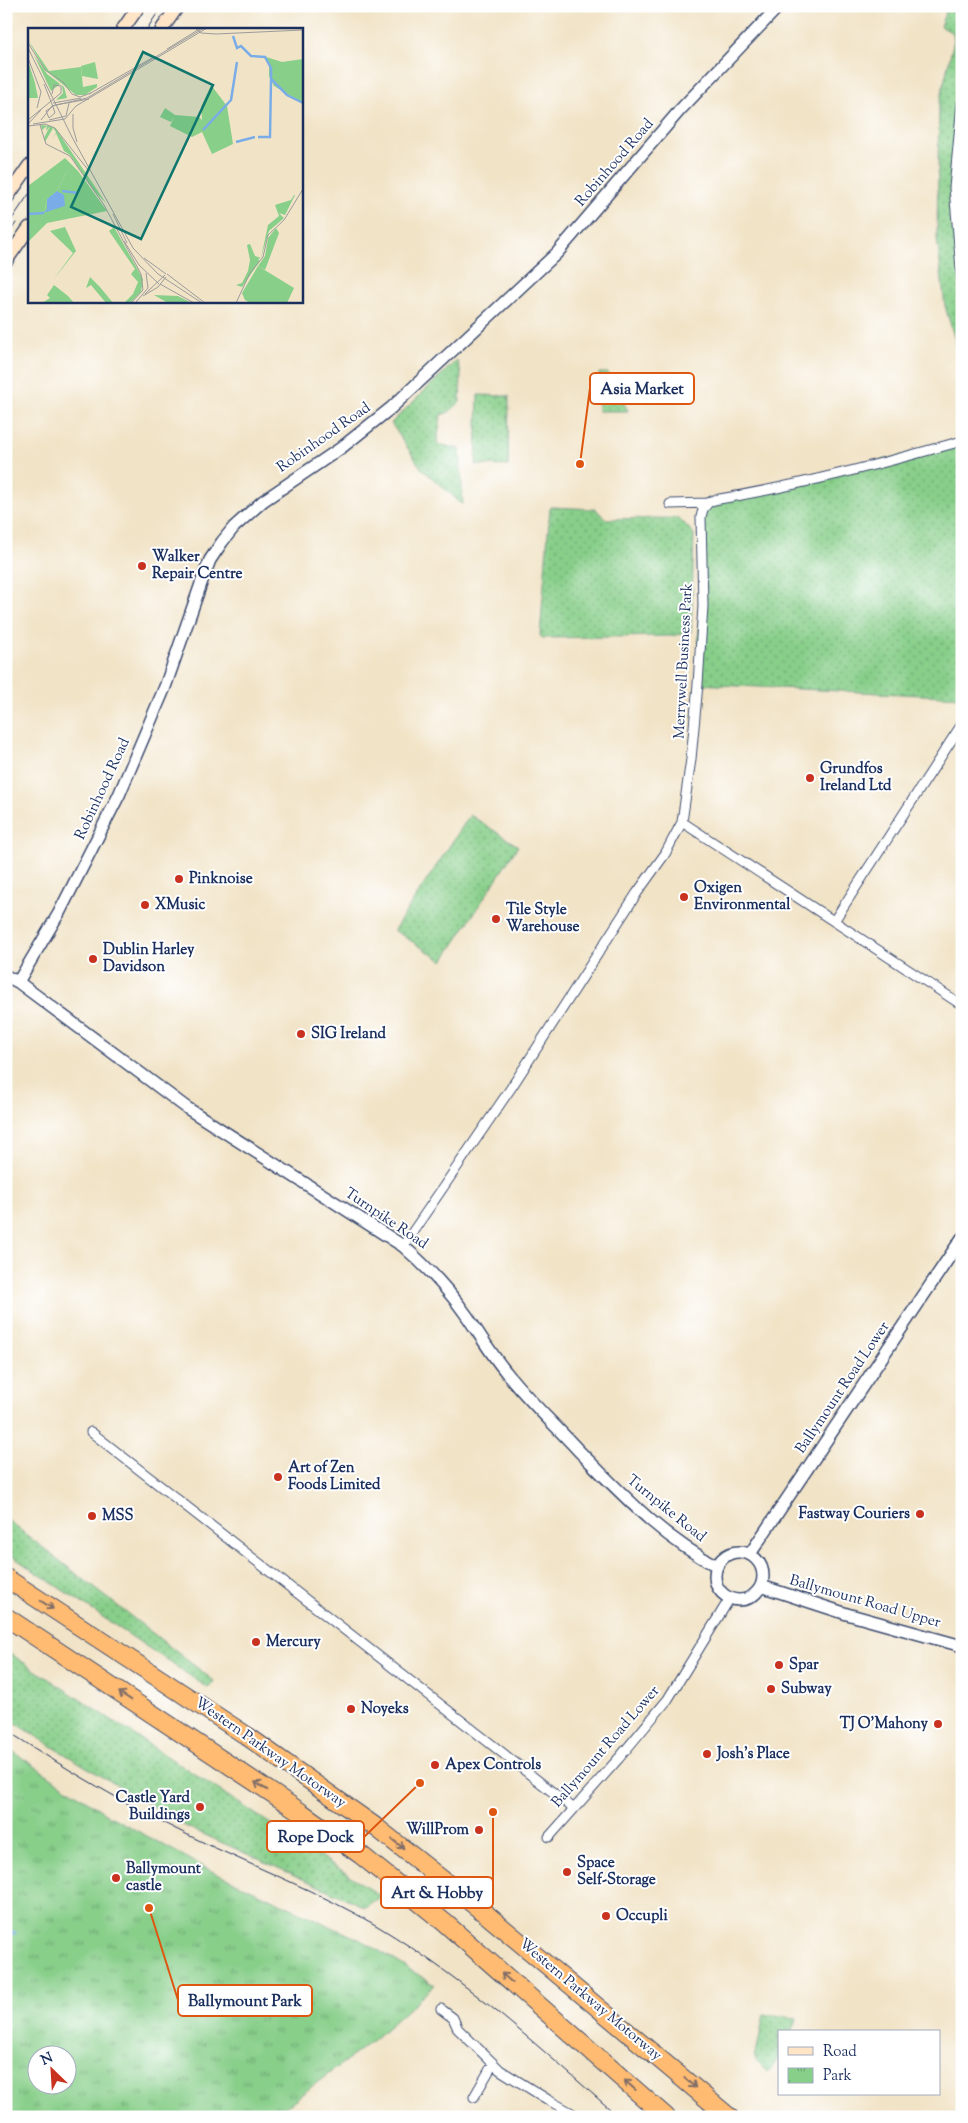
<svg xmlns="http://www.w3.org/2000/svg" width="968" height="2123" viewBox="0 0 968 2123" font-family="'Sorts Mill Goudy',serif">
<style>
.grass{fill:url(#grass-dots);stroke:#527f74}
.park{fill:url(#park-tufts);stroke:#527f74;fill-rule:evenodd}
.lines{fill:none;stroke-linecap:round;stroke-linejoin:round}
.stream{stroke:#7aade7;stroke-width:3}
.minor-casing{stroke:#3b4a6e;stroke-width:11}
.tertiary-casing{stroke:#3b4a6e;stroke-width:14}
.secondary-casing{stroke:#3b4a6e;stroke-width:15}
.motorway-casing{stroke:#3b4a6e;stroke-width:20}
.minor{stroke:#fff;stroke-width:9}
.tertiary{stroke:#fff;stroke-width:11}
.secondary{stroke:#ffe4c6;stroke-width:12}
.motorway{stroke:#ffbb71;stroke-width:18}
.tram{stroke:#1b2f5e;stroke-width:1}
.oneway{stroke:#826e67}
.poi-dot{fill:#c8321e;stroke:#fff;stroke-width:2}
.labels{text-anchor:middle;dominant-baseline:central;stroke-width:4;stroke-linejoin:round;paint-order:stroke}
.street-label{font-size:15px;fill:#1b2f5e;stroke:#fff}
.poi-label{font-size:15px;font-weight:bold;fill:#1b2f5e;stroke:#fff;text-anchor:start}
.inset-river{fill:none;stroke:#7aade7;stroke-width:2.5}
.inset-road{fill:none;stroke:#9b9b9c;stroke-width:1}
.view{fill:#0f766e;fill-opacity:0.15;stroke:#0f766e;stroke-width:2.5}
.inset-edge{fill:none;stroke:#1b2f5e;stroke-width:2.5}
.leader{fill:none;stroke:#de5710;stroke-width:2}
.callout-dot{fill:#de5710;stroke:#fff;stroke-width:2}
.callout{fill:#fff;stroke:#de5710;stroke-width:2}
.callout-label{font-size:16px;text-anchor:middle;font-weight:bold;fill:#1b2f5e}
</style>
<defs>
<pattern id="grass-dots" width="8" height="8" patternUnits="userSpaceOnUse" patternTransform="scale(1.25)"><rect width="8" height="8" fill="#88cf8a"/><path d="M2 2h.1M6 6h.1" fill="none" stroke="#6ea874" stroke-width="1.8" stroke-linecap="round"/></pattern>
<pattern id="park-tufts" width="24" height="20" patternUnits="userSpaceOnUse" patternTransform="scale(1.25)"><rect width="24" height="20" fill="#88cf8a"/><path d="M3 7l-1-3M5 7V3M7 7l1-3M15 17l-1-3M17 17v-4M19 17l1-3" fill="none" stroke="#6ea874"/></pattern>
</defs>
<rect width="100%" height="100%" fill="#fff"/>
<filter id="ink" filterUnits="userSpaceOnUse"><feTurbulence type="fractalNoise" baseFrequency=".02" numOctaves="2"/><feDisplacementMap in="SourceGraphic" scale="10" xChannelSelector="R" yChannelSelector="G"/><feConvolveMatrix kernelMatrix="1 2 1 2 8 2 1 2 1" color-interpolation-filters="sRGB"/></filter>
<filter id="wash" filterUnits="userSpaceOnUse"><feTurbulence type="fractalNoise" baseFrequency=".0096" numOctaves="4" result="noise"/><feDisplacementMap in="SourceGraphic" scale="20" xChannelSelector="R" yChannelSelector="G"/><feGaussianBlur stdDeviation="1.12" result="paint"/><feColorMatrix in="noise" values="0 0 0 0 0 0 0 0 0 0 0 0 0 0 0 0 0 1.4 0 .05"/><feComposite in="paint" operator="in"/></filter>
<g filter="url(#wash)">
<rect width="100%" height="100%" fill="#f1e3c6"/>
<path class="grass" d="M944,6L962,13V364L945,306L937,238L939,104L954,40L953,33L940,26L946,11Z
M457,360L461,374L460,402L449,412L441,415L437,444L460,449L463,505L421,468L391,423Z
M599,373H608L628,411H598Z
M478,395L509,396L508,466L476,465Z
M962,441V697L698,684L701,517L708,503Z
M550,507L596,509L605,519L679,518L694,534L691,632L671,636L542,638L540,635Z
M470,815L518,846L443,961L394,930Z
M6,1519L214,1681L208,1688L6,1552Z
M6,1651L381,1896L365,1907L185,1826L58,1750L6,1717Z
M764,2014L797,2018L791,2032H779C779,2047 781,2062 767,2072L755,2059Z"/>
<path class="park" d="M6,1747L108,1815L217,1874L365,1942L435,1985L373,2040L272,2117H6ZM38,2056H68V2086H38Z"/>
<g class="lines">
<path class="stream" d="M6,1936L15,1933"/>
</g>
</g>
<g filter="url(#ink)">
<g class="lines">
<g class="minor-casing">
<path id="minor" d="M962,103L954,188L962,280
M670,504L708,503L714,500C798,486 880,464 962,441
M682,822L962,1005
M834,921L962,724
M403,1246L511,1088L637,893L665,854L682,822L691,759L698,684L703,606L701,517L703,509L708,503
M91,1432L573,1808
M549,1837L619,1758L668,1699L730,1598
M441,2009L453,2018L458,2029L500,2070L550,2101L579,2117
M474,2097L493,2064"/>
</g>
<g class="tertiary-casing">
<path id="tertiary" d="M6,976L18,982L187,1108L403,1246C427,1267 449,1290 467,1316C480,1335 491,1354 506,1372C528,1400 554,1424 578,1450C620,1492 663,1539 717,1566
M18,982L59,913L119,795L165,687L203,578L210,560L222,542L234,527L263,501L341,448L391,408L557,253L680,110L779,6
M715 1576a24 24 0 1 1 48 0a24 24 0 1 1-48 0Z
M750,1554L962,1238
M761,1586L847,1614L962,1646"/>
</g>
<g class="secondary-casing">
<path id="secondary" d="M123,29L139,6
M162,29L178,6
M6,199L29,166
M6,261L29,228"/>
</g>
<g class="motorway-casing">
<path id="motorway" d="M6,1578L247,1736L377,1828L487,1915L729,2117
M6,1617L302,1813L361,1855L445,1923L666,2117"/>
</g>
<use href="#minor" class="minor"/>
<use href="#tertiary" class="tertiary"/>
<use href="#secondary" class="secondary"/>
<use href="#motorway" class="motorway"/>
<path class="tram" d="M147,29L162,6
M6,228L29,194
M6,238L16,223
M6,1730C66,1769 128,1806 192,1837C254,1867 320,1892 379,1927C467,1980 542,2050 619,2117"/>
</g>
<defs><path id="oneway-shaft" d="M-6 0H5M1.5-3L5.5 0L1.5 3" fill="none" stroke-width="1.6" stroke-linecap="round" stroke-linejoin="round" transform="scale(1.25)"/></defs>
<g class="oneway">
<use href="#oneway-shaft" transform="translate(47 1605) rotate(33)"/>
<use href="#oneway-shaft" transform="translate(125 1696) rotate(-147)"/>
<use href="#oneway-shaft" transform="translate(261 1786) rotate(-147)"/>
<use href="#oneway-shaft" transform="translate(398 1844) rotate(38)"/>
<use href="#oneway-shaft" transform="translate(507 1978) rotate(-139)"/>
<use href="#oneway-shaft" transform="translate(690 2083) rotate(41)"/>
<use href="#oneway-shaft" transform="translate(630 2085) rotate(-139)"/>
</g>
</g>
<g class="poi-dot">
<circle cx="142" cy="566" r="5"/>
<circle cx="810" cy="778" r="5"/>
<circle cx="179" cy="879" r="5"/>
<circle cx="684" cy="897" r="5"/>
<circle cx="145" cy="905" r="5"/>
<circle cx="496" cy="919" r="5"/>
<circle cx="93" cy="959" r="5"/>
<circle cx="301" cy="1034" r="5"/>
<circle cx="278" cy="1477" r="5"/>
<circle cx="920" cy="1514" r="5"/>
<circle cx="92" cy="1516" r="5"/>
<circle cx="256" cy="1642" r="5"/>
<circle cx="779" cy="1665" r="5"/>
<circle cx="771" cy="1689" r="5"/>
<circle cx="351" cy="1709" r="5"/>
<circle cx="938" cy="1724" r="5"/>
<circle cx="707" cy="1754" r="5"/>
<circle cx="435" cy="1765" r="5"/>
<circle cx="200" cy="1807" r="5"/>
<circle cx="479" cy="1830" r="5"/>
<circle cx="567" cy="1872" r="5"/>
<circle cx="116" cy="1878" r="5"/>
<circle cx="606" cy="1916" r="5"/>
</g>
<g class="labels">
<g class="street-label">
<text transform="translate(615 163) rotate(-49)">Robinhood Road</text>
<text transform="translate(324 438) rotate(-35)">Robinhood Road</text>
<text transform="translate(684 661) rotate(-87)">Merrywell Business Park</text>
<text transform="translate(103 789) rotate(-65)">Robinhood Road</text>
<text transform="translate(386 1219) rotate(34)">Turnpike Road</text>
<text transform="translate(843 1388) rotate(-56)">Ballymount Road Lower</text>
<text transform="translate(666 1509) rotate(39)">Turnpike Road</text>
<text transform="translate(865 1602) rotate(16)">Ballymount Road Upper</text>
<text transform="translate(606 1747) rotate(-49)">Ballymount Road Lower</text>
<text transform="translate(270 1753) rotate(35)">Western Parkway Motorway</text>
<text transform="translate(590 2000) rotate(40)">Western Parkway Motorway</text>
</g>
<g class="poi-label">
<text x="152" y="557">Walker<tspan x="152" dy="17">Repair Centre</tspan></text>
<text x="820" y="769">Grundfos<tspan x="820" dy="17">Ireland Ltd</tspan></text>
<text x="189" y="879">Pinknoise</text>
<text x="694" y="888">Oxigen<tspan x="694" dy="17">Environmental</tspan></text>
<text x="155" y="905">XMusic</text>
<text x="506" y="910">Tile Style<tspan x="506" dy="17">Warehouse</tspan></text>
<text x="103" y="950">Dublin Harley<tspan x="103" dy="17">Davidson</tspan></text>
<text x="311" y="1034">SIG Ireland</text>
<text x="288" y="1468">Art of Zen<tspan x="288" dy="17">Foods Limited</tspan></text>
<text x="910" y="1514" text-anchor="end">Fastway Couriers</text>
<text x="102" y="1516">MSS</text>
<text x="266" y="1642">Mercury</text>
<text x="789" y="1665">Spar</text>
<text x="781" y="1689">Subway</text>
<text x="361" y="1709">Noyeks</text>
<text x="928" y="1724" text-anchor="end">TJ O'Mahony</text>
<text x="717" y="1754">Josh's Place</text>
<text x="445" y="1765">Apex Controls</text>
<text x="190" y="1798" text-anchor="end">Castle Yard<tspan x="190" dy="17">Buildings</tspan></text>
<text x="469" y="1830" text-anchor="end">WillProm</text>
<text x="577" y="1863">Space<tspan x="577" dy="17">Self-Storage</tspan></text>
<text x="126" y="1869">Ballymount<tspan x="126" dy="17">castle</tspan></text>
<text x="616" y="1916">Occupli</text>
</g>
</g>
<g transform="translate(28 28)">
<rect width="275" height="275" fill="#f1e3c6"/>
<path d="M0,12L21,43L53,39L55,59L69,56V59L57,67H48L17,42ZM6,27L19,46L36,59L39,70L28,72L35,65L34,58L32,56L23,63ZM183,57L199,78L205,116L184,126L174,104L164,109L142,98L146,89L143,94L132,89L137,80L147,87L171,89L174,92L173,79ZM13,97L22,98L28,101L78,175L66,163L42,127L36,123L28,105L25,111L28,104L25,100L17,114L16,110L22,98L18,103L19,98L14,102ZM37,130L50,143L38,145L29,163L19,171L16,186H0V158ZM266,167H267L257,187L251,185L256,190L241,203L233,230L230,231L232,233L214,259L208,257L214,255L220,243L222,232L219,217L222,216L227,228L233,230L240,197L251,188L247,177L263,172ZM37,199L48,223L25,252L45,225L22,203ZM248,200L251,205L237,242L230,238L237,228L240,210ZM126,267L150,268L164,275H140Z" fill="#88cf8a"/>
<path d="M235,28L254,34L275,31V75L246,58L241,48V36ZM0,33L7,55L10,70H0ZM45,143H50L79,183L19,195L0,214V186H16L19,171L29,163L38,145ZM86,199L115,251L113,264L102,275H96L105,266L110,254L103,246L107,241L81,203ZM230,238L266,260L259,275H222L217,272L214,265ZM62,249L72,259L85,275H78L63,257L58,260ZM26,257L40,268L46,275H14L22,270L19,267Z" fill="#88cf8a"/>
<path d="M67,34L70,51L54,48L53,38Z" fill="#88cf8a"/>
<path d="M29,163L36,167L37,178L15,185L19,181V171Z" fill="#7aade7"/>
<path class="inset-river" d="M205,8L209,20L213,18L223,28L237,29L243,40V51L259,67L275,75M175,102L203,72L209,34M230,109H242L243,52M208,114L227,109M34,163L50,165M0,186L16,185"/>
<path class="inset-road" d="M167,0L173,5L188,6L275,2M0,15L17,42L35,54L44,66L52,69L63,65M0,20L44,109L105,220L130,246L174,275M139,21L173,0M0,30L13,64L9,80M16,56L22,71L25,79L27,85L21,90L18,83L24,79L25,78L27,77L61,71M61,66L124,30M25,75L53,70M45,86V100L49,114M0,92L33,65V58L26,57L24,66M13,92L24,78L59,70L176,0M21,92L38,88L41,75M0,96L13,82M5,96L37,91L48,78L179,0M12,97L18,116L42,128L76,177L113,246L115,262L103,275M0,98L17,96L27,100L61,143M85,186L99,215M96,213L111,237L131,256M116,230L138,246M139,246L177,275M132,256L166,275M117,266L137,247M115,268L130,259L138,249M108,274L120,260L118,245M208,275L222,245L235,229L240,207L256,192L275,161"/>
<path class="view" d="M115,24L185,57L113,211L43,179Z"/>
<rect width="275" height="275" class="inset-edge"/>
</g>
<path class="leader" d="M580 464L590 388M420 1783L364 1837M493 1812L493 1892M149 1908L178 2000"/>
<g class="callout-dot">
<circle cx="580" cy="464" r="5"/>
<circle cx="420" cy="1783" r="5"/>
<circle cx="493" cy="1812" r="5"/>
<circle cx="149" cy="1908" r="5"/>
</g>
<g class="callout">
<rect x="590" y="373" width="104" height="31" rx="5"/>
<rect x="267" y="1821" width="97" height="31" rx="5"/>
<rect x="381" y="1877" width="112" height="31" rx="5"/>
<rect x="178" y="1985" width="134" height="31" rx="5"/>
</g>
<g class="callout-label">
<text x="642" y="394">Asia Market</text>
<text x="316" y="1842">Rope Dock</text>
<text x="437" y="1898">Art &amp; Hobby</text>
<text x="245" y="2006">Ballymount Park</text>
</g>
<rect width="968" height="2123" fill="none" stroke="#fff" stroke-width="25"/>
<rect x="778" y="2030" width="162" height="65" fill="#ffffff" stroke="#a4acbf"/>
<rect x="788" y="2047" width="25" height="8" fill="#ffe4c6" stroke="#a4acbf"/>
<text x="823" y="2056" font-size="15" fill="#1b2f5e">Road</text>
<rect x="788" y="2068" width="25" height="15" fill="url(#park-tufts)" stroke="#a4acbf"/>
<text x="823" y="2080" font-size="15" fill="#1b2f5e">Park</text>
<g transform="translate(52 2070) rotate(335)"><circle r="24" fill="#ffffff" stroke="#a4acbf"/>
<path d="M0-4L9 19L0 12L-9 19Z" fill="#c8321e"/>
<text y="-8" font-size="14" font-weight="bold" text-anchor="middle" fill="#1b2f5e">N</text>
</g>
</svg>
